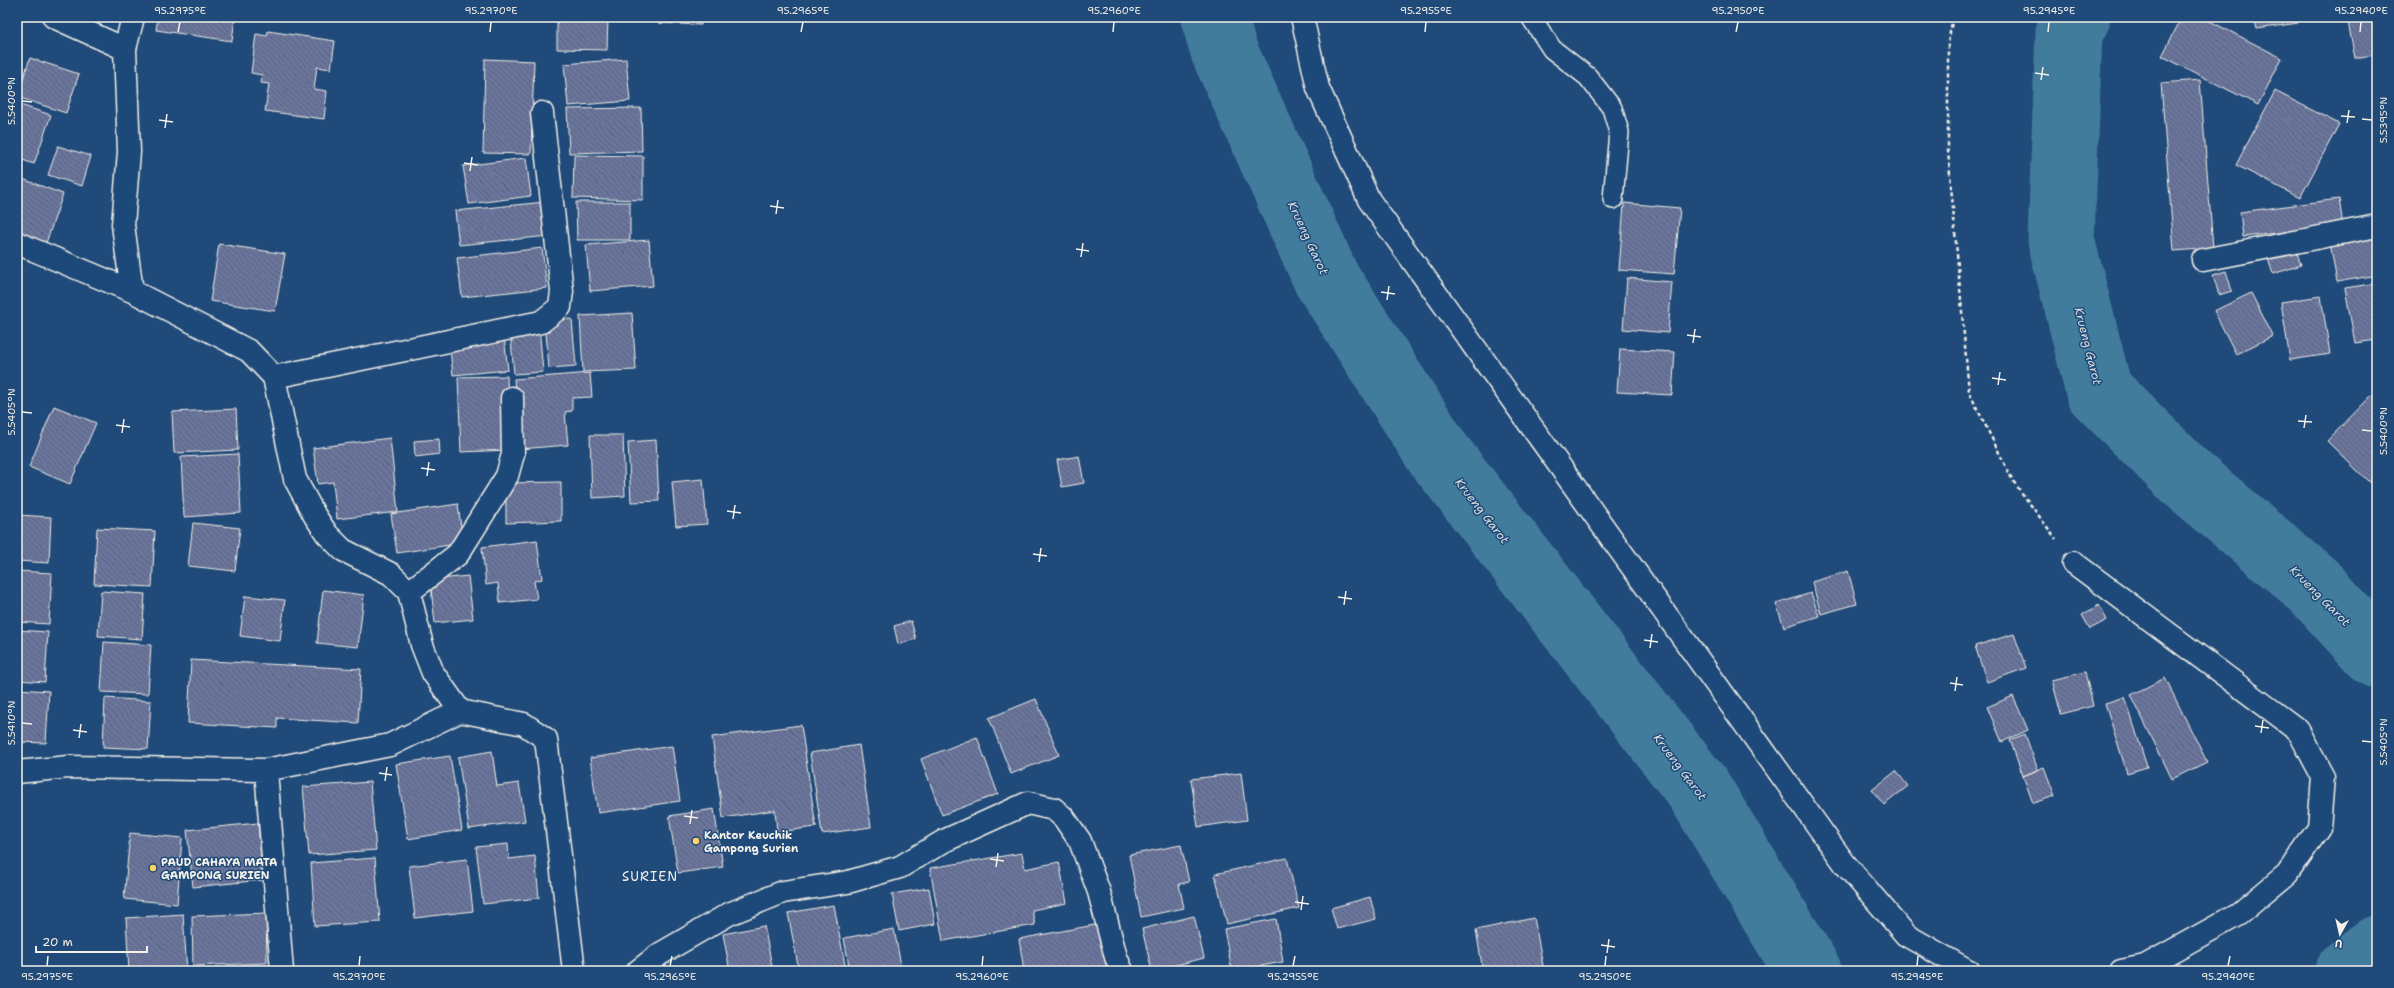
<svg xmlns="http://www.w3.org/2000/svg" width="2394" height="988" viewBox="0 0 2394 988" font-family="'Shantell Sans',sans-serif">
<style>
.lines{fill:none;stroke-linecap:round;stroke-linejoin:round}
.river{stroke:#437c9d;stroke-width:67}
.building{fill:url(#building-back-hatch);stroke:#f4f1e8}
.lane-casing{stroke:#f4f1e8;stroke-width:22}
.street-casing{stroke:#f4f1e8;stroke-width:25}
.path{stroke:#f4f1e8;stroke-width:2.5;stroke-dasharray:4 3;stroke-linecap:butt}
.lane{stroke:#1f4a7a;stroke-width:19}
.street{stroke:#1f4a7a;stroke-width:22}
.ticks{fill:none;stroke:#f4f1e8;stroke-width:1.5}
.poi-dot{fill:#ffd166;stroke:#1f4a7a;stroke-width:1.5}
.labels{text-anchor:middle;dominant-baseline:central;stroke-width:3;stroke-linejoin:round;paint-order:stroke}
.poi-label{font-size:11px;font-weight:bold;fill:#f4f1e8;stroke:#1f4a7a;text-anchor:start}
.water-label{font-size:12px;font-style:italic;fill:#d9dfdd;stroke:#1f4a7a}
.quarter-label{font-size:13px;letter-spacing:1px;fill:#f4f1e8;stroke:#1f4a7a}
.neatline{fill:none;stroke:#f4f1e8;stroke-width:1.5}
.ticks-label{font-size:10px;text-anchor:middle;fill:#f4f1e8}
</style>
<defs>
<pattern id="building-back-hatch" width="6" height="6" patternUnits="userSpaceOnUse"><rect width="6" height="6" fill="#6a749d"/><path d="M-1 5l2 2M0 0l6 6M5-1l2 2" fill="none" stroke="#5b6076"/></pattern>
</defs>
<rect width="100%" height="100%" fill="#1f4a7a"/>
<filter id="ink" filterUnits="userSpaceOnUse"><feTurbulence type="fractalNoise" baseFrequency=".025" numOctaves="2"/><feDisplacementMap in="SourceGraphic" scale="8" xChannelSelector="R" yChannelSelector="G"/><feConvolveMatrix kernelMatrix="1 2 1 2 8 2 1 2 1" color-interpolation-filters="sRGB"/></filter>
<g filter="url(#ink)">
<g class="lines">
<path class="river" d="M1214,17L1224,51L1326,278L1437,452L1699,790L1808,971
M2077,17L2069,32L2061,240L2099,391L2185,477L2312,584L2377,655
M2349,971L2377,950"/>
</g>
<path class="building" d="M158,17H235L232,41L156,30Z
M557,17H608L607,50L557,49Z
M658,17H701V25L658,23Z
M2182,17H2202L2282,58L2258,105L2162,56Z
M2254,17H2297L2298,23L2257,29Z
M2347,17H2377V54L2355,58Z
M268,31L335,41L331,69L317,67L314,89L327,91L324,119L265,111L269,84L261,83L262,75L251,73L256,34L267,36Z
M30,58L79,74L66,113L17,97Z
M485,59L534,61L531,154L483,153Z
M626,59L630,101L568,106L564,64Z
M2200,80L2213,248L2174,251L2161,83Z
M2275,91L2339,124L2300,198L2236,165Z
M17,104L51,115L34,164L17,158Z
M641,108L642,151L569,153L567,109Z
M58,146L91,156L82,186L48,175Z
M574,155L643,156V200L573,198Z
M526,158L531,196L469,204L463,166Z
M17,177L63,194L46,243L17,233Z
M2339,199L2343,225L2243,237L2240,212Z
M545,202L549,236L459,245L455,211Z
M576,202H630V240H577Z
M1624,203L1680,208L1674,274L1619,270Z
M2377,235V275L2337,282L2330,243Z
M649,240L653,286L590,291L586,245Z
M219,244L285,254L275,311L210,301Z
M2295,247L2301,265L2273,274L2267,256Z
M542,248L547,288L462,297L457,258Z
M2226,271L2232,291L2219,295L2213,275Z
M1627,278L1672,282L1668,333L1623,329Z
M2377,283V340L2355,343L2345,288Z
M2251,293L2273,336L2236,354L2214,311Z
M2321,296L2330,354L2290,360L2281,302Z
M632,313L636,370L583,372L580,316Z
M572,319L576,366L549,368L545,321Z
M539,326L543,372L514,374L510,329Z
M504,337L508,370L453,375L449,342Z
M1620,349L1675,352L1672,395L1617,392Z
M590,373L592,397L572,398V411L565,412L568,445L520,449L514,379Z
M507,376L509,450L461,452L458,377Z
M2377,390V484L2374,487L2327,441Z
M54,406L96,423L70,484L29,467Z
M236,409L238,450L174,453L172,412Z
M590,435H623L625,496L592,498Z
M390,438L398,512L337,519L333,482L318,484L313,448Z
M439,439L440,454L415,457L414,441Z
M656,440L659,501L631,502L628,442Z
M238,454L241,513L184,517L181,457Z
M1079,456L1084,483L1062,487L1057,460Z
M703,479L707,524L676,526L672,482Z
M561,482V521L506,523V483Z
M458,504L463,543L397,553L391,514Z
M17,515L51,517L49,563L17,561Z
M193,523L240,528L235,571L188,566Z
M97,528L155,531L152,587L94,584Z
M537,540L542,579L534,581L537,599L500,603L498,583L486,585L482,547Z
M17,571L52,573L49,624L17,622Z
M1848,571L1857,604L1821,614L1812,582Z
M468,576L473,619L435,623L430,580Z
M323,590L364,595L358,647L317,643Z
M101,591L145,594L142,639L98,636Z
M1811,593L1819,616L1784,627L1776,604Z
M245,596L285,600L280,641L240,636Z
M2099,605L2107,620L2090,629L2082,615Z
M911,621L916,639L898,644L894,626Z
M17,630L48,632L45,682L17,680Z
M2014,634L2026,668L1987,682L1975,646Z
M104,642L151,645L148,694L101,692Z
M191,660L361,669L358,723L277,718V728L188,723Z
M2085,672L2093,706L2061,714L2052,680Z
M2165,678L2207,762L2172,779L2131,695Z
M17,689L49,691L46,743L17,742Z
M2013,696L2028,730L2002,742L1987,707Z
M2125,697L2147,767L2127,773L2105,703Z
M105,698L151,701L148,749L103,747Z
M1036,699L1059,755L1011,774L989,718Z
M801,725L816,827L777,832L775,810L723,818L712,737Z
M2025,734L2038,770L2023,776L2010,740Z
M977,737L998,794L942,815L921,759Z
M859,745L871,827L822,834L810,753Z
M672,746L680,801L598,813L590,758Z
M492,751L497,786L519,783L525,821L469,829L458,757Z
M450,756L462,830L408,839L396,764Z
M2044,767L2055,796L2033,803L2023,776Z
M1896,771L1908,786L1884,805L1872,790Z
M1241,773L1247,820L1198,827L1191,779Z
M370,782L376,850L309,855L303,787Z
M714,809L723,867L678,873L669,816Z
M258,823L263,880L193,887L187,830Z
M130,833L182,838L177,904L124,899Z
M508,844L509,859L535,856L539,898L483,904L476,847Z
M1181,845L1189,882L1179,884L1184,908L1141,917L1129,855Z
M1022,853L1025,869L1059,862L1067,903L1032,910L1035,925L943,941L930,868Z
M375,858L380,922L315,926L311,863Z
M1287,858L1299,908L1227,924L1215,874Z
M467,859L473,911L415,918L409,866Z
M929,888L935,924L899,931L892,894Z
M1370,897L1376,919L1337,929L1331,908Z
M834,905L846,971H799L788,913Z
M266,913L267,963L193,966L192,916Z
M183,914L187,971H129L126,918Z
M1194,916L1204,958L1152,971L1142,929Z
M1534,918L1544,971H1483L1476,930Z
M1276,919L1283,962L1232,971L1224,929Z
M1105,923L1113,968L1097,971H1024L1019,939Z
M764,926L773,971H730L723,934Z
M894,929L902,971H850L844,938Z
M354,969V971H331Z"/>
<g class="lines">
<g class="lane-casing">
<path id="lane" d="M1531,17L1552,49L1588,77L1612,108L1619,132L1613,199"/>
</g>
<g class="street-casing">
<path id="street" d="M54,17L125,49L129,152L123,225L132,291L249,351L274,377L295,479L315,516L327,534L343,550L391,574L409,592L422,645L433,673L460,711L524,724L546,739L574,971
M1302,17L1318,88L1369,200L1845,864L1906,935L1969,971
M125,49L133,17
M17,243L132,291
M2203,260L2377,226
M274,377L541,322L560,307L562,291L542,113
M2074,563L2298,730L2323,777L2319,828L2287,874L2239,914L2145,966L2121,971
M409,592L458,554L507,476L513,454L512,398
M266,770L282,971
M17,772L69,767L266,770L390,745L460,711
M638,971L660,954L729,914L783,892L848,882L900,867L944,841L1028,803L1054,809L1064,818L1080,841L1099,892L1116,957L1122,971"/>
</g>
<path class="path" d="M1953,17L1948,43V151L1969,392L2013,481L2056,539"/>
<use href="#lane" class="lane"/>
<use href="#street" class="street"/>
</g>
</g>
<path class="ticks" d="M178,32L180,22M490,32L491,22M801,32L803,22M1113,32L1114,22M1425,32L1426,22M1736,32L1738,22M2048,32L2049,22M2360,32L2361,22M2035,73L2049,75M2041,80L2043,67M22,101L32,102M2341,116L2355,117M2362,119L2372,120M159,120L173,122M2347,123L2349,110M165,128L167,114M464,163L478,165M470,171L472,157M770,206L784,208M776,214L778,200M1076,249L1089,251M1081,257L1083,243M1381,292L1395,294M1387,300L1389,286M1687,335L1701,337M1693,343L1695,329M1992,378L2006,380M1998,385L2000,372M22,412L32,413M2298,421L2312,422M116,425L130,427M2304,428L2306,415M2362,430L2372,431M122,433L124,419M421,468L435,470M427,476L429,462M727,511L741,513M733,519L735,505M1033,554L1047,556M1039,562L1041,548M1338,597L1352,599M1344,605L1346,591M1644,640L1658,642M1650,648L1652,634M1950,683L1963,685M1955,691L1957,677M22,723L32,724M2255,726L2269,728M73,730L87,732M2261,733L2263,720M79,738L81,724M2362,741L2372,742M379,773L392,775M385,781L387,767M684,816L698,818M690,824L692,810M990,859L1004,861M996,867L998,853M1295,902L1309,904M1301,910L1303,896M1601,945L1615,947M1607,953L1609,939M47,966L48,956M359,966L360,956M670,966L672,956M982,966L983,956M1293,966L1295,956M1605,966L1606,956M1917,966L1918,956M2228,966L2230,956"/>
<g class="poi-dot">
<circle cx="696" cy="841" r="4"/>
<circle cx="153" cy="868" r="4"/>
</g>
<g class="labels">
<g class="poi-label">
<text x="704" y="835">Kantor Keuchik<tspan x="704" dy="13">Gampong Surien</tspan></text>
<text x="161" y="862">PAUD CAHAYA MATA<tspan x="161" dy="13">GAMPONG SURIEN</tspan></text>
</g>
<g class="water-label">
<text transform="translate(1308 238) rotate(65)">Krueng Garot</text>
<text transform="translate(2088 346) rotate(76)">Krueng Garot</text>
<text transform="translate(1482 511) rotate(52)">Krueng Garot</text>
<text transform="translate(2320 596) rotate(45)">Krueng Garot</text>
<text transform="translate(1680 767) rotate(53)">Krueng Garot</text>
</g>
<g class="quarter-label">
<text x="650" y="876">SURIEN</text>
</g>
</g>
<rect width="2394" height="988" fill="none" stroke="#1f4a7a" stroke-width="44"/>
<g transform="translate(2340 934) rotate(188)" stroke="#1f4a7a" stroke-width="3" paint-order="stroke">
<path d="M0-3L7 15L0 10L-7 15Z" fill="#f4f1e8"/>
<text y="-6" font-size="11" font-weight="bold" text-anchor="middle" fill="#f4f1e8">U</text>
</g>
<path d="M36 946v6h111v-6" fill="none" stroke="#f4f1e8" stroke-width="2"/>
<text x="42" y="946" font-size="12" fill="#f4f1e8" stroke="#1f4a7a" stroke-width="3" paint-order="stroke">20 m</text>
<rect x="22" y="22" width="2350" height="944" class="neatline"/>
<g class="ticks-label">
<text x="180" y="14">95.2975°E</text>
<text x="491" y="14">95.2970°E</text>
<text x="803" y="14">95.2965°E</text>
<text x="1114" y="14">95.2960°E</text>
<text x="1426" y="14">95.2955°E</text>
<text x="1738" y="14">95.2950°E</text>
<text x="2049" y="14">95.2945°E</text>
<text x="2361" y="14">95.2940°E</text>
<text transform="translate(11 101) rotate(-90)" y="4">5.5400°N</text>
<text transform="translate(2383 120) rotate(-90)" y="4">5.5395°N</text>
<text transform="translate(11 412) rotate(-90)" y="4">5.5405°N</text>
<text transform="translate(2383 431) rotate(-90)" y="4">5.5400°N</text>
<text transform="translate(11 723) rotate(-90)" y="4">5.5410°N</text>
<text transform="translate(2383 742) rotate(-90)" y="4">5.5405°N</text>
<text x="47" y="980">95.2975°E</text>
<text x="359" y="980">95.2970°E</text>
<text x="670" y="980">95.2965°E</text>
<text x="982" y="980">95.2960°E</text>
<text x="1293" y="980">95.2955°E</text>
<text x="1605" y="980">95.2950°E</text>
<text x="1917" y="980">95.2945°E</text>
<text x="2228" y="980">95.2940°E</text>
</g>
</svg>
